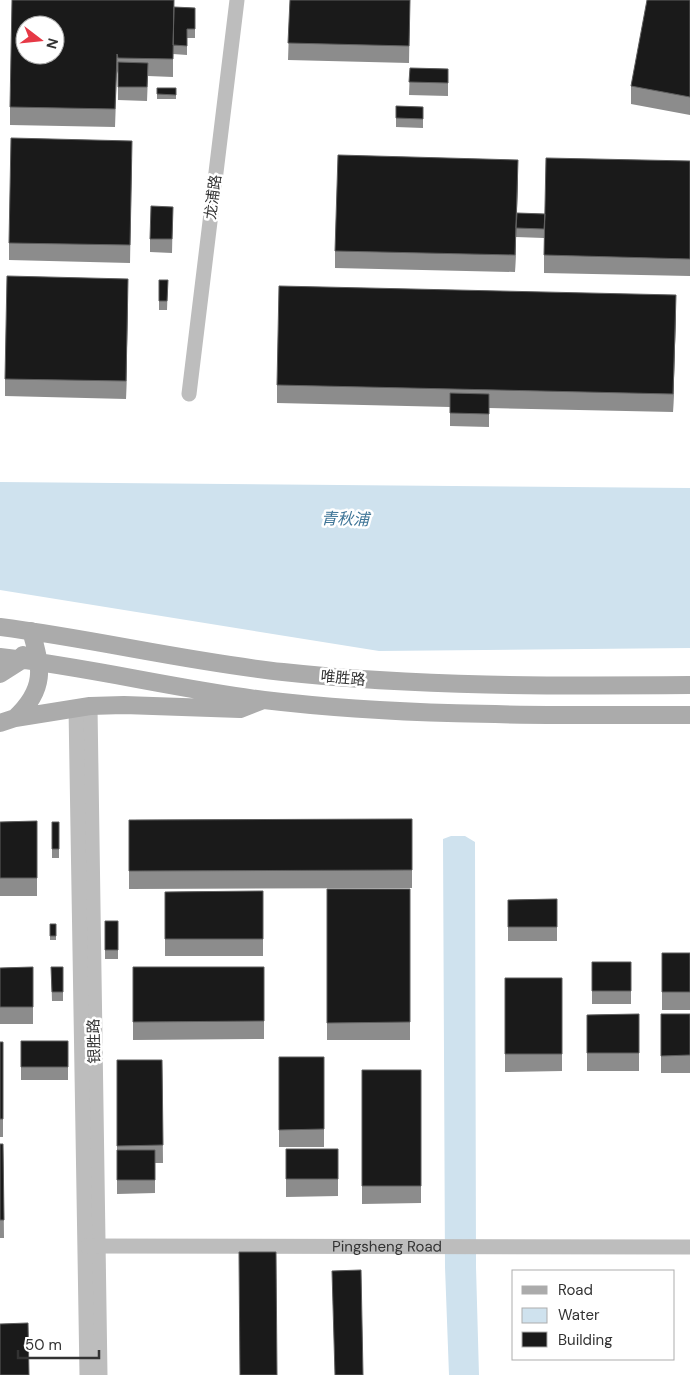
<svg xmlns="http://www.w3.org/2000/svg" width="690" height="1375" viewBox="0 0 690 1375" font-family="'DM Sans','Noto Sans SC',sans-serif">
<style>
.water{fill:#cfe2ee}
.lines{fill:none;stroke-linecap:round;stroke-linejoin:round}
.secondary{stroke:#bdbdbd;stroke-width:15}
.primary{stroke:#ababab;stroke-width:18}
.wall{fill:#8c8c8c}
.shaded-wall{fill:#5f5f5f}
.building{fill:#1a1a1a;stroke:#5f5f5f;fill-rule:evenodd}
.labels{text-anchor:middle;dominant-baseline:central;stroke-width:5;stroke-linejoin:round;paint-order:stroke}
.street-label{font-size:15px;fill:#333;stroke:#fff}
.water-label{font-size:16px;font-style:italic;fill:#3f7597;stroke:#fff}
</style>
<rect width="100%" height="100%" fill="#fff"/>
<path class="water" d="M0,482L690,488V648L379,651L0,590Z
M451,836H465L475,842L476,1267L479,1375H449L445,1267L443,839Z"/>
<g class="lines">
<g class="secondary">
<path d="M189,394L237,0"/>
<path d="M90,706L100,1375"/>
<path d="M76,708L87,1375"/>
<path id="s1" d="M87,1246L690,1247"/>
</g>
<path class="primary" d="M0,627C95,639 188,662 283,672C419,687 554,686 690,685
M0,657C89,667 176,689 264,700C406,717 548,715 690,715
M0,674L22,660L23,655
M15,718C46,689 42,668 31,631
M0,723L15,718L90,706L124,705L240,709L263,700"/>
</g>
<path class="wall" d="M290,0H410L409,63L288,60Z
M690,0V115L631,104V86Z
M175,7L195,8V38H187V55L173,54V77L148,76L147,101L118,100V74L117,71L115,127L10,125V107Z
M410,68L448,69V96L409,95Z
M157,88H176V99H157Z
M396,106L423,107V128L396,127Z
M132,159L130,263L9,260V243Z
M690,161V276L544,273V238L516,237V235L515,272L335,268V251L518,177L517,213L545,214Z
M173,207L172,253L150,252V239Z
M159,280H168L167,310H159Z
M128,296L126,399L5,396V379Z
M676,313L673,412L489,408V427L450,426V407L277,403V385Z
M412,819V888L129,889V820Z
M37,821V896H0V822Z
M52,822H59V858H52Z
M327,889H410V1040H327Z
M263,891V956H165V892Z
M557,899V941H508V900Z
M105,921H118V959H105Z
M50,924H56V940H50Z
M662,953H690V1010H662Z
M592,962H631V1004H592Z
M33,967V1024H0V968Z
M51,967H63V1001H52Z
M133,967H264V1039L133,1040Z
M505,978H562V1071L505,1072Z
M639,1014V1071H587V1015Z
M661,1014H690V1073H661Z
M21,1041H68V1080H21Z
M0,1042H3V1137H0Z
M279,1057H324V1147H279Z
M117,1060H162L163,1163H155V1193L117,1194Z
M362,1070H421V1203L362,1204Z
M0,1144H3L4,1238H0Z
M286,1149H338V1196L286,1197Z"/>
<path class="shaded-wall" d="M518,160V177L515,272V255Z
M128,279V296L126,399V381Z
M676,295V313L673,412V394Z"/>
<path class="building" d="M12,0H174L173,59L118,58L117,54L115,109L10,107ZM25,25H55V55H25Z
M290,0H410L409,46L288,43Z
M647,0H690V97L631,86Z
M174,7L195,8V29H187V46L173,45Z
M118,62L148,63L147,87H118Z
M410,68L448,69V83L409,82Z
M157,88H176V95L157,94Z
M396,106L423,107V119L396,118Z
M11,138L132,141L130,245L9,243Z
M338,155L518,160L515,255L335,251Z
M546,158L690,161V259L544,255Z
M151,206L173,207L172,239H150Z
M517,213L545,214L544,229L516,228Z
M7,276L128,279L126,381L5,379Z
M159,280H168L167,301H159Z
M279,286L676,295L673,394L277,385Z
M450,393L489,394V414L450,413Z
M412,819V870L129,871V820Z
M37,821V878H0V822Z
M52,822H59V849H52Z
M327,889H410V1022L327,1023Z
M263,891V939H165V892Z
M557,899V927H508V900Z
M105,921H118V950H105Z
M50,924H56V936H50Z
M662,953H690V992H662Z
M592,962H631V991H592Z
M33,967V1007H0V968Z
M51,967H63V992H52Z
M133,967H264V1021L133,1022Z
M505,978H562V1054H505Z
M639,1014V1053H587V1015Z
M661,1014H690V1055L661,1056Z
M21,1041H68V1067H21Z
M0,1042H3V1119H0Z
M279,1057H324V1129L279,1130Z
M117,1060H162L163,1145L117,1146Z
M362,1070H421V1186H362Z
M0,1144H3L4,1220H0Z
M286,1149H338V1179H286Z
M117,1150H155V1180H117Z
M239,1252H276L277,1375H240Z
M361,1270L363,1375H335L332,1271Z
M28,1323L29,1375H0V1324Z"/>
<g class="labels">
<g class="street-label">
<text transform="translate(213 197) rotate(-83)">龙浦路</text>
<text transform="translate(343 678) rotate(5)">唯胜路</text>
<text transform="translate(94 1041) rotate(-91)">银胜路</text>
<text stroke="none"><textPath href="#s1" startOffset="300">Pingsheng Road</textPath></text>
</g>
<g class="water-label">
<text transform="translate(345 519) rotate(1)">青秋浦</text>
</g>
</g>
<rect x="512" y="1270" width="162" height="90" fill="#ffffff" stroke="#adadad"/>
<rect x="522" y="1286" width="25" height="8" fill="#ababab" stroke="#adadad"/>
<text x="558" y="1295" font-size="15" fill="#333333">Road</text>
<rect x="522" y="1308" width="25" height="15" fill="#cfe2ee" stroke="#adadad"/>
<text x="558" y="1320" font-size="15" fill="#333333">Water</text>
<rect x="522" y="1332" width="25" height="15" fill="#1a1a1a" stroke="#adadad"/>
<text x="558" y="1345" font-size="15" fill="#333333">Building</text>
<g transform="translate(40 40) rotate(106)"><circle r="24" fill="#ffffff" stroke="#adadad"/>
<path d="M0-4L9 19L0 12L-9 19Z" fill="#e63946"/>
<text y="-8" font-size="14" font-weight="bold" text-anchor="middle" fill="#333333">N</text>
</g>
<path d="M18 1350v8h81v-8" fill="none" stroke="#333333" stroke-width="2.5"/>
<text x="25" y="1350" font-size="15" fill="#333333" stroke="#ffffff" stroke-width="4" paint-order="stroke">50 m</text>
</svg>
